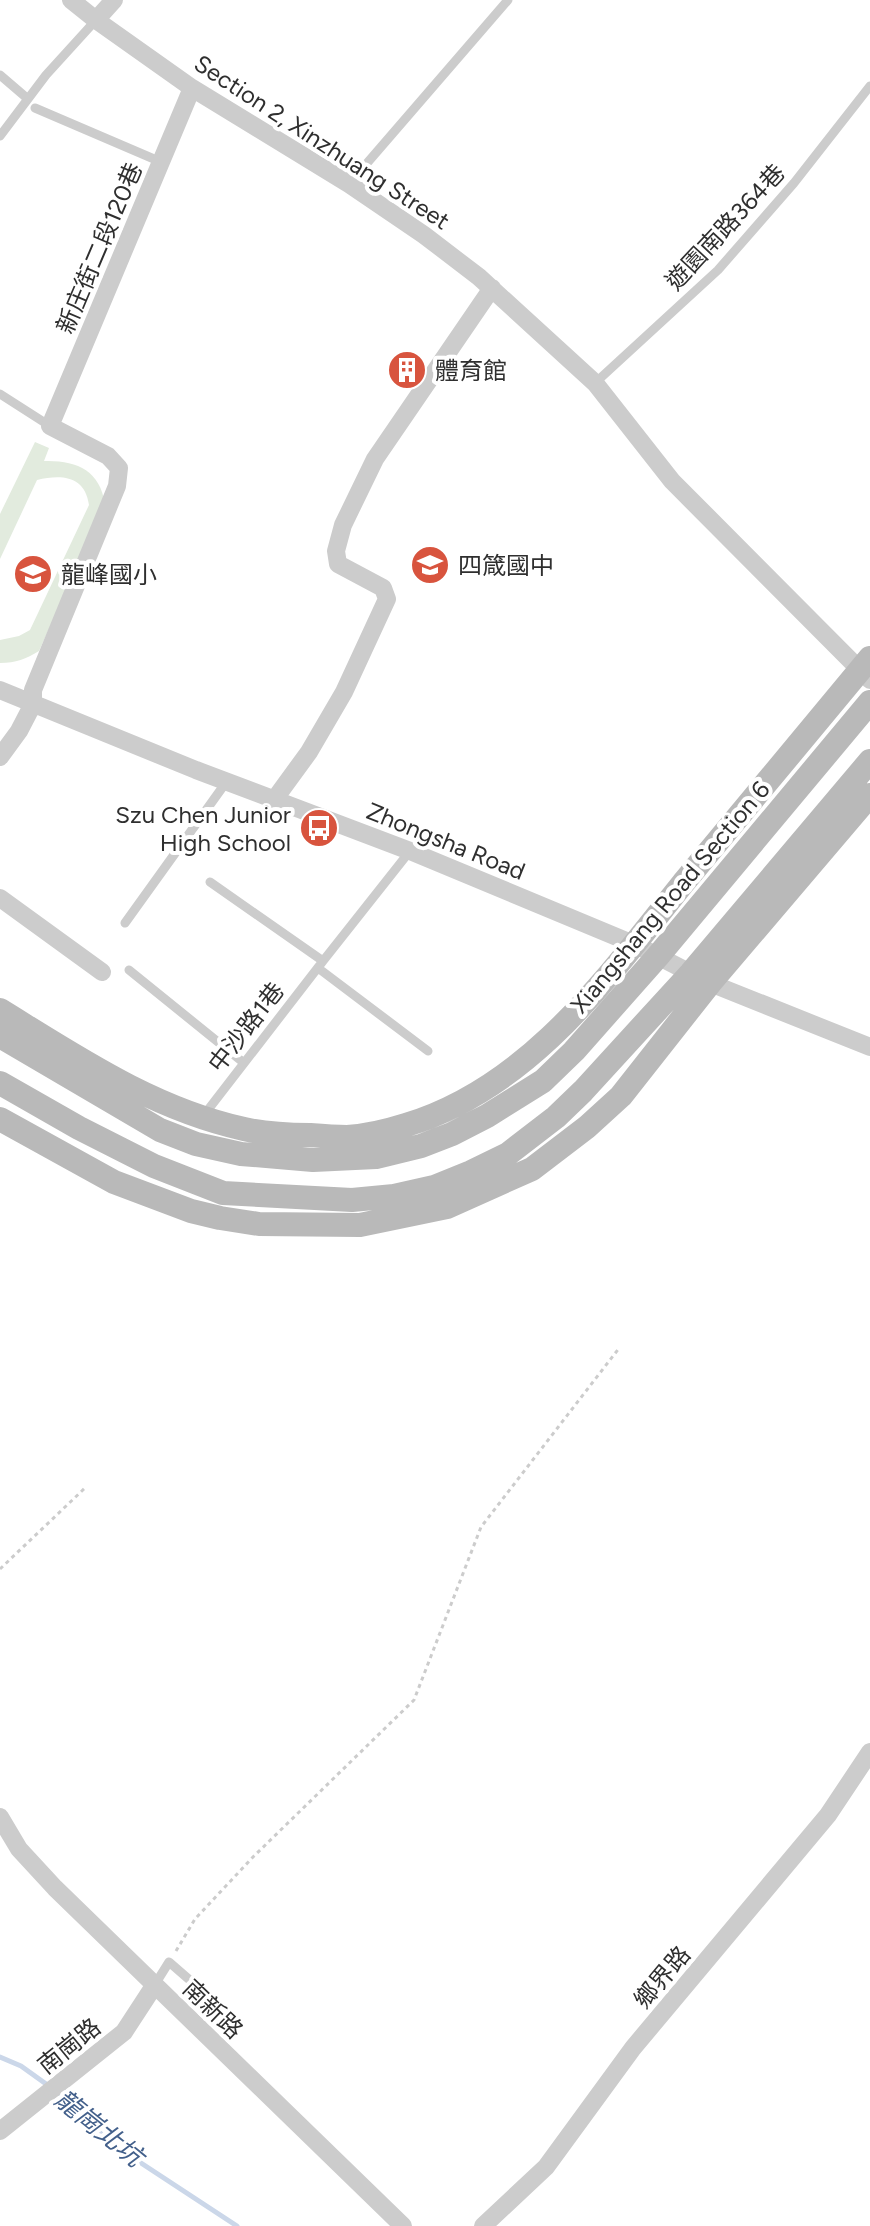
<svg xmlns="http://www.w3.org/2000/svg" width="870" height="2226" viewBox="0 0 870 2226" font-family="Figtree,'Noto Sans TC',sans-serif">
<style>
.green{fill:#e2ebde}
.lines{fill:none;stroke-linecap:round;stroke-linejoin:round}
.stream{stroke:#cbd7e9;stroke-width:5}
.path{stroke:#ccc;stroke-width:3;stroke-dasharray:4 4;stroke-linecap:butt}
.service{stroke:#ccc;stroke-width:9}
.minor{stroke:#ccc;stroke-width:18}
.secondary{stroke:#b9b9b9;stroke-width:24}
.labels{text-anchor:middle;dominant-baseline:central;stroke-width:8;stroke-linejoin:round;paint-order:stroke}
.street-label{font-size:24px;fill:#2f2f2f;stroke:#fff}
.poi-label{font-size:24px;fill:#2f2f2f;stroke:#fff;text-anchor:start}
.water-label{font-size:26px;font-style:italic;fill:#43608b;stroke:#fff}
</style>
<rect width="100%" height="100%" fill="#fff"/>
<path class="green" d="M35,442L49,448L44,461C76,460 100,470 105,504L39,651C26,659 16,663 0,663V640L19,636L30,630L89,505C85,476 62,474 37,480L0,559V514Z"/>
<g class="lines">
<path class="stream" d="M0,2057L21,2066L67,2099L109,2142L237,2226"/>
<path class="path" d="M0,1569L86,1487
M176,1951L195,1919L253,1857L414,1700L481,1527L620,1347"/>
<path class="service" d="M0,75L28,99
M35,108L161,162
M0,136L46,75L96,20
M349,184L508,0
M595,383L718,270L794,183L870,86
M0,394L50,426
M210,882L323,961L410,851
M125,923L227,781
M318,968L428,1051
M129,970L244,1063
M204,1115L323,961
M154,1986L169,1962L230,2015"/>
<path class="minor" d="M71,0L96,20L192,88L349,184L424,235L479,277L595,383L672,481L870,680
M96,20L114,0
M0,690L196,770L410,851L636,945L710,983L870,1047
M0,757L19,731L33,704V690L117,486L119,468L108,456L50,426L192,88
M274,800L309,752L344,692L387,599L383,588L338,564L336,551L343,525L375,459L492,288
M0,898L102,972
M0,1817L19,1849L55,1888L403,2226
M0,2131L124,2032L154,1986
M483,2226L546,2167L633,2048L828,1815L870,1752"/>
<path class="secondary" d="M0,1010C78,1058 153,1109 244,1129C265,1134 288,1135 310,1135C322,1136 335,1137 347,1137C366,1136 387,1131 406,1125C529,1088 607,978 684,882C746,807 808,732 870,658
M0,1036L160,1130L196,1144L241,1154L313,1160L376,1157L421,1146L452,1134L487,1116L543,1081L574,1051L658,956L870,702
M0,1083L79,1128L154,1166L223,1193L352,1200L394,1196L434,1187L471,1172L508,1154L556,1117L583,1091L691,973L870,761
M0,1119L114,1182L191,1211L220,1218L259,1224L360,1225L447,1207L532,1169L587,1127L621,1096L710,983L870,795"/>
</g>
<defs>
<g id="building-disc" transform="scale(2)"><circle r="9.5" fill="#d8543e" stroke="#fff"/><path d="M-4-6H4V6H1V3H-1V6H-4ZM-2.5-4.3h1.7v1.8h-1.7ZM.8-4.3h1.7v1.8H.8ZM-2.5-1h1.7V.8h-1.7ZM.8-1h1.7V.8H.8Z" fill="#fff"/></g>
<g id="school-disc" transform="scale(2)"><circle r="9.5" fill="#d8543e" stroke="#fff"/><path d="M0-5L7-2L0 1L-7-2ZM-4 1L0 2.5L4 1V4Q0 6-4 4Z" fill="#fff"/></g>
<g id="bus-disc" transform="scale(2)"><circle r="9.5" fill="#d8543e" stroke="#fff"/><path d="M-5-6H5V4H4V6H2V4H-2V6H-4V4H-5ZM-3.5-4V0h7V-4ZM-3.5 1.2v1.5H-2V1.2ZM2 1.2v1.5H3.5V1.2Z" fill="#fff"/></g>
</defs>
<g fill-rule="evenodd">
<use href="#building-disc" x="407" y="370"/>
<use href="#school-disc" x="430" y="565"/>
<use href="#school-disc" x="33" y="574"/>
<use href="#bus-disc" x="319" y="828"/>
</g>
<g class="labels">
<g class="street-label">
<text transform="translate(322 142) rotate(33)">Section 2, Xinzhuang Street</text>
<text transform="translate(725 227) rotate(-47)">遊園南路364巷</text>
<text transform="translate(99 248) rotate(-67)">新庄街二段120巷</text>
<text transform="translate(446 841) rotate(22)">Zhongsha Road</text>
<text transform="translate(670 897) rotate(-50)">Xiangshang Road Section 6</text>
<text transform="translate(246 1027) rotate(-52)">中沙路1巷</text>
<text transform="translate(662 1977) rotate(-50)">鄉界路</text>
<text transform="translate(213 2009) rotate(44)">南新路</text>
<text transform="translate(69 2046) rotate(-39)">南崗路</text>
</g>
<g class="poi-label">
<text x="435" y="370">體育館</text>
<text x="458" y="565">四箴國中</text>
<text x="61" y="574">龍峰國小</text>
<text x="291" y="814" text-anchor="end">Szu Chen Junior<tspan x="291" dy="28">High School</tspan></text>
</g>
<g class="water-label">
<text transform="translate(99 2128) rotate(39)">龍崗北坑</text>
</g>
</g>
</svg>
